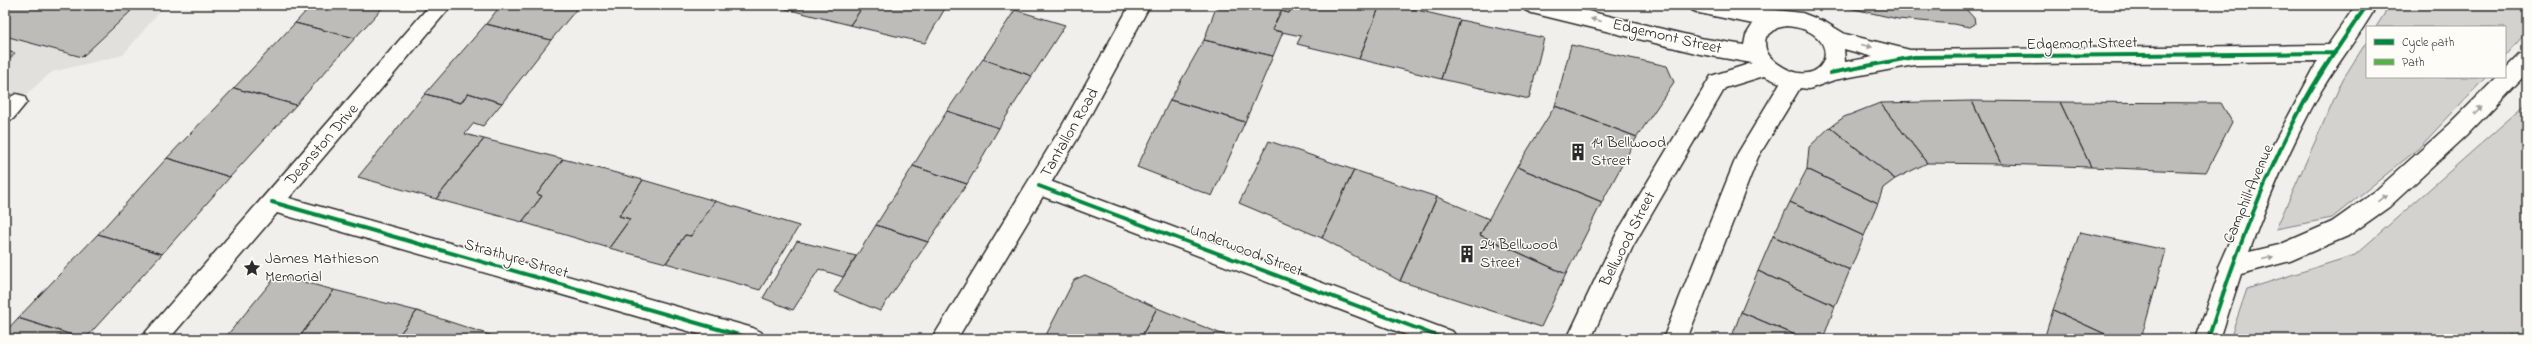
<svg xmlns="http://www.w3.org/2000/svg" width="2532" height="344" viewBox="0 0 2532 344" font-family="'Indie Flower',sans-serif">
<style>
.built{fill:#e1e0dc}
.green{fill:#d3d2cf;stroke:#7f7e7d}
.building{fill:#bdbcb8;stroke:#2b2b2b}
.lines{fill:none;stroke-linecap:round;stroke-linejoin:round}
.lane-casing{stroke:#2b2b2b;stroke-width:3}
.street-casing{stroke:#2b2b2b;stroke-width:3}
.secondary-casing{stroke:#2b2b2b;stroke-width:3}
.lane{fill:#fdfcf7;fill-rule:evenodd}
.street{fill:#fdfcf7;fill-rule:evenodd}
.secondary{fill:#fdfcf7;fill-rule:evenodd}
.quiet{stroke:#56b246;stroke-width:3;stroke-dasharray:6 3;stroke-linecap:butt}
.cycleway-casing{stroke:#fdfcf7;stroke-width:6}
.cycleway{stroke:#00873e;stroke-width:4}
.oneway{fill:#9e9e9b}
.labels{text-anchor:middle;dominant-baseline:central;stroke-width:3;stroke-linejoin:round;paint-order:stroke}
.street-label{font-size:16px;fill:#2b2b2b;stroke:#fdfcf7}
.poi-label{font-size:16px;fill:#2b2b2b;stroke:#fdfcf7;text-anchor:start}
</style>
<rect width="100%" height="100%" fill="#f0efeb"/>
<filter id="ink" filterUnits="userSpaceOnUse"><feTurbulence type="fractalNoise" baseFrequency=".025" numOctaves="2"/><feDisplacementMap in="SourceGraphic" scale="8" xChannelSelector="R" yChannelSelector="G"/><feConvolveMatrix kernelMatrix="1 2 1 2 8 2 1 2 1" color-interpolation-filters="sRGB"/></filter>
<g filter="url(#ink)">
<path class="built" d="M5,5H163L164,6L123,55L52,72L5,112Z"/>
<path class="green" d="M2390,5H2527V31L2505,57V27H2376Z
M2367,41V77H2486L2419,148L2332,218L2276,229L2343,79Z
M2527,103V339H2230L2247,289L2355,255Z"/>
<path class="building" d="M5,5H109L131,11L82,57L5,36Z
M312,5H385L355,38L295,23Z
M501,5H580L551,40L486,24Z
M779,5H864L850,25L778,7Z
M864,5H947L925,43L850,25Z
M1217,5H1293L1289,13L1281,11L1272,30L1283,32L1273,56L1204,40Z
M1293,5H1380L1359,59L1297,44L1301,36L1272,30L1281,11L1289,13Z
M1380,5H1395L1460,20L1441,79L1359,59Z
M1845,5H1962L1974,18L1975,24L1970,27L1953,24L1898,19L1845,7Z
M1015,10L1065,25L1032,76L983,59Z
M1460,20L1544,38L1529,99L1441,79Z
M295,23L355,38L296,105L234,88Z
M486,24L551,40L502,103L468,93L461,103L425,94Z
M1204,40L1273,56L1245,122L1170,100Z
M1571,45L1667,66L1674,82L1637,137L1555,106Z
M5,51L15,53L5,64Z
M983,59L1032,76L999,128L947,111Z
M234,88L296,105L230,177L167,158Z
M468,93L502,103L483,126L474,123L465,134L484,139L436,199L358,177L425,94L461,103Z
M1170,100L1245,122L1212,196L1137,167Z
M1972,101L2001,164L1927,163L1880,103Z
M1972,101L2060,102L2091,167L2001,164Z
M2060,102L2221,103L2232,122L2206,172L2091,167Z
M1880,103L1927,163L1895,179L1830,127L1844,117Z
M1555,106L1637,137L1602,202L1517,167Z
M947,111L999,128L967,184L913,166Z
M1830,127L1895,179L1883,188L1878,203L1807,169L1809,147Z
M484,139L563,159L537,194L542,196L522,222L436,199Z
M1269,141L1354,170L1322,238L1239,203Z
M167,158L230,177L162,254L98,234Z
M563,159L643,180L619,216L630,219L609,248L522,222L542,196L537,194Z
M913,166L967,184L928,242L876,225Z
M1517,167L1602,202L1566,274L1480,235Z
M1807,169L1878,203L1864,236L1790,202Z
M1354,170L1437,197L1400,281L1322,238Z
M643,180L715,201L691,236L685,235L666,263L609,248L630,219L619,216Z
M1437,197L1489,219L1480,235L1566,274L1541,327L1400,281Z
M715,201L799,226L760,290L666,263L685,235L691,236Z
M1790,202L1864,236L1850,270L1773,236Z
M876,225L928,242L880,311L834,292Z
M2080,232L2166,250L2141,339H2116L2053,310Z
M98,234L162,254L85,339L18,318Z
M1773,236L1850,270L1835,306L1758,271Z
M797,241L856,256L843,277L819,269L793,310L763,298Z
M1758,271L1835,306L1823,339H1805L1741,312Z
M277,275L334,290L298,339H224Z
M1085,275L1157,308L1140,339H1044L1074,280Z
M334,290L417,311L396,339H298Z
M1157,308L1234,339H1140Z
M2053,310L2116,339H2044Z
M417,311L499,338L396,339Z
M1741,312L1805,339H1731Z
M18,318L85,339H5V332Z"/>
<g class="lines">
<g class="lane-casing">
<path id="lane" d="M16,94L24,96L27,102L13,119L5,121V100Z"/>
</g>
<g class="street-casing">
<path id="street" d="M430,5H452L289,198L753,328L761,332L765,339H716L277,213L169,339H142L146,332Z
M1522,5H1563L1700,38L1744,45L1746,35L1753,24L1699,13L1692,10L1689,5H1730L1802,13L1825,22L1845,34L1910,50L2328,45L2356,5H2377C2360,35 2338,62 2321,91C2292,142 2269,197 2249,252L2279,245L2332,222L2373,193L2450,124L2497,77H2505V69L2520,54L2527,52V73L2466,136L2389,207L2348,236L2290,261L2241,274L2220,339H2196L2220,270L2218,267L2267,156L2318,61L1914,65L1834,80L1809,89L1800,88L1758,157L1687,339H1663L1738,153L1780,83L1764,76L1725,88L1633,246L1591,339H1567L1617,233L1711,76L1752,63L1700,54L1532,13L1525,10ZM1786,26C1850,30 1826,99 1777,63C1768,56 1763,49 1766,37L1777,28ZM1844,49L1873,57L1845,62Z
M1039,177L1453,332L1457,339H1417L1031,192L1028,186L1031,180Z"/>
</g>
<g class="secondary-casing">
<path id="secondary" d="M1130,5H1150L1078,138L957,339H932L1062,126Z"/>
</g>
<use href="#lane" class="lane"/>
<use href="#street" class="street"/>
<use href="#secondary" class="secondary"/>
<path class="quiet" d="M2479,339L2527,334"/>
<g class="cycleway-casing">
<path id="cycleway" d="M1830,73L1914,57L2335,53
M1039,186L1445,339
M272,202L753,339
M2208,339C2235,256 2265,173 2307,97C2325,65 2346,35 2367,5"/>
</g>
<use href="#cycleway" class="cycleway"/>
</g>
<defs><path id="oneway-solid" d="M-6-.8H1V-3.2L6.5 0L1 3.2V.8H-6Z"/></defs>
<g class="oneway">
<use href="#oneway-solid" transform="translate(1596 20) rotate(-166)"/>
<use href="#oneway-solid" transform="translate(1867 46) rotate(14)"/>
<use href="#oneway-solid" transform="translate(2478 110) rotate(-46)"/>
<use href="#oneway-solid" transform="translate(2382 198) rotate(-39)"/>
<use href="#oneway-solid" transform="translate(2268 258) rotate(-14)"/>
</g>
</g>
<defs>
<g id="building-bare" transform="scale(1.38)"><path d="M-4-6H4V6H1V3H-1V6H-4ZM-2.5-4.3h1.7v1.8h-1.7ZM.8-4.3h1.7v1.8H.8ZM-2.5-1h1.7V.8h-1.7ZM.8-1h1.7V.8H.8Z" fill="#2b2b2b" stroke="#fdfcf7" stroke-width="2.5" paint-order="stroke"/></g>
<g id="sight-bare" transform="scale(1.38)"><path d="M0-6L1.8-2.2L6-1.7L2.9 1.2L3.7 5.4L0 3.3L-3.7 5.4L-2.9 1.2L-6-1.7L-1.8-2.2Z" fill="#2b2b2b" stroke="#fdfcf7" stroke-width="2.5" paint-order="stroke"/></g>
</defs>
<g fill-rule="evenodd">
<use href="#building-bare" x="1578" y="152"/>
<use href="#building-bare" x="1467" y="254"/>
<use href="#sight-bare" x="252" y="268"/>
</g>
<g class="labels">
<g class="street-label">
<text transform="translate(1667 37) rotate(13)">Edgemont Street</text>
<text transform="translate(2082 44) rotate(-1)">Edgemont Street</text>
<text transform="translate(1070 133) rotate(-60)">Tantallon Road</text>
<text transform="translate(322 145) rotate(-49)">Deanston Drive</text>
<text transform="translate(2249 194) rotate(-67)">Camphill Avenue</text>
<text transform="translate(1628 239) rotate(-63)">Bellwood Street</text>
<text transform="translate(1246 251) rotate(21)">Underwood Street</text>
<text transform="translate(516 259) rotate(16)">Strathyre Street</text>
</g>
<g class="poi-label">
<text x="1591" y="143">14 Bellwood<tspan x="1591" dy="18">Street</tspan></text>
<text x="1480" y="245">24 Bellwood<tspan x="1480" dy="18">Street</tspan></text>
<text x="265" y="259">James Mathieson<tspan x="265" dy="18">Memorial</tspan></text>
</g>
</g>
<rect width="2532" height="344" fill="none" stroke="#fdfcf7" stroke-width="20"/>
<rect x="10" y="10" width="2512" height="324" fill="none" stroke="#2b2b2b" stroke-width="1.5" filter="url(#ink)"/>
<rect x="2366" y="26" width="140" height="52" fill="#fdfcf7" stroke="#a9a8a5"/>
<rect x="2374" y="39" width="20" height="6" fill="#00873e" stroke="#a9a8a5"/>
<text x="2402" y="46" font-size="12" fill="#2b2b2b">Cycle path</text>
<rect x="2374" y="59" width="20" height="6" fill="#56b246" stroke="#a9a8a5"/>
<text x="2402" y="66" font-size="12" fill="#2b2b2b">Path</text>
</svg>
